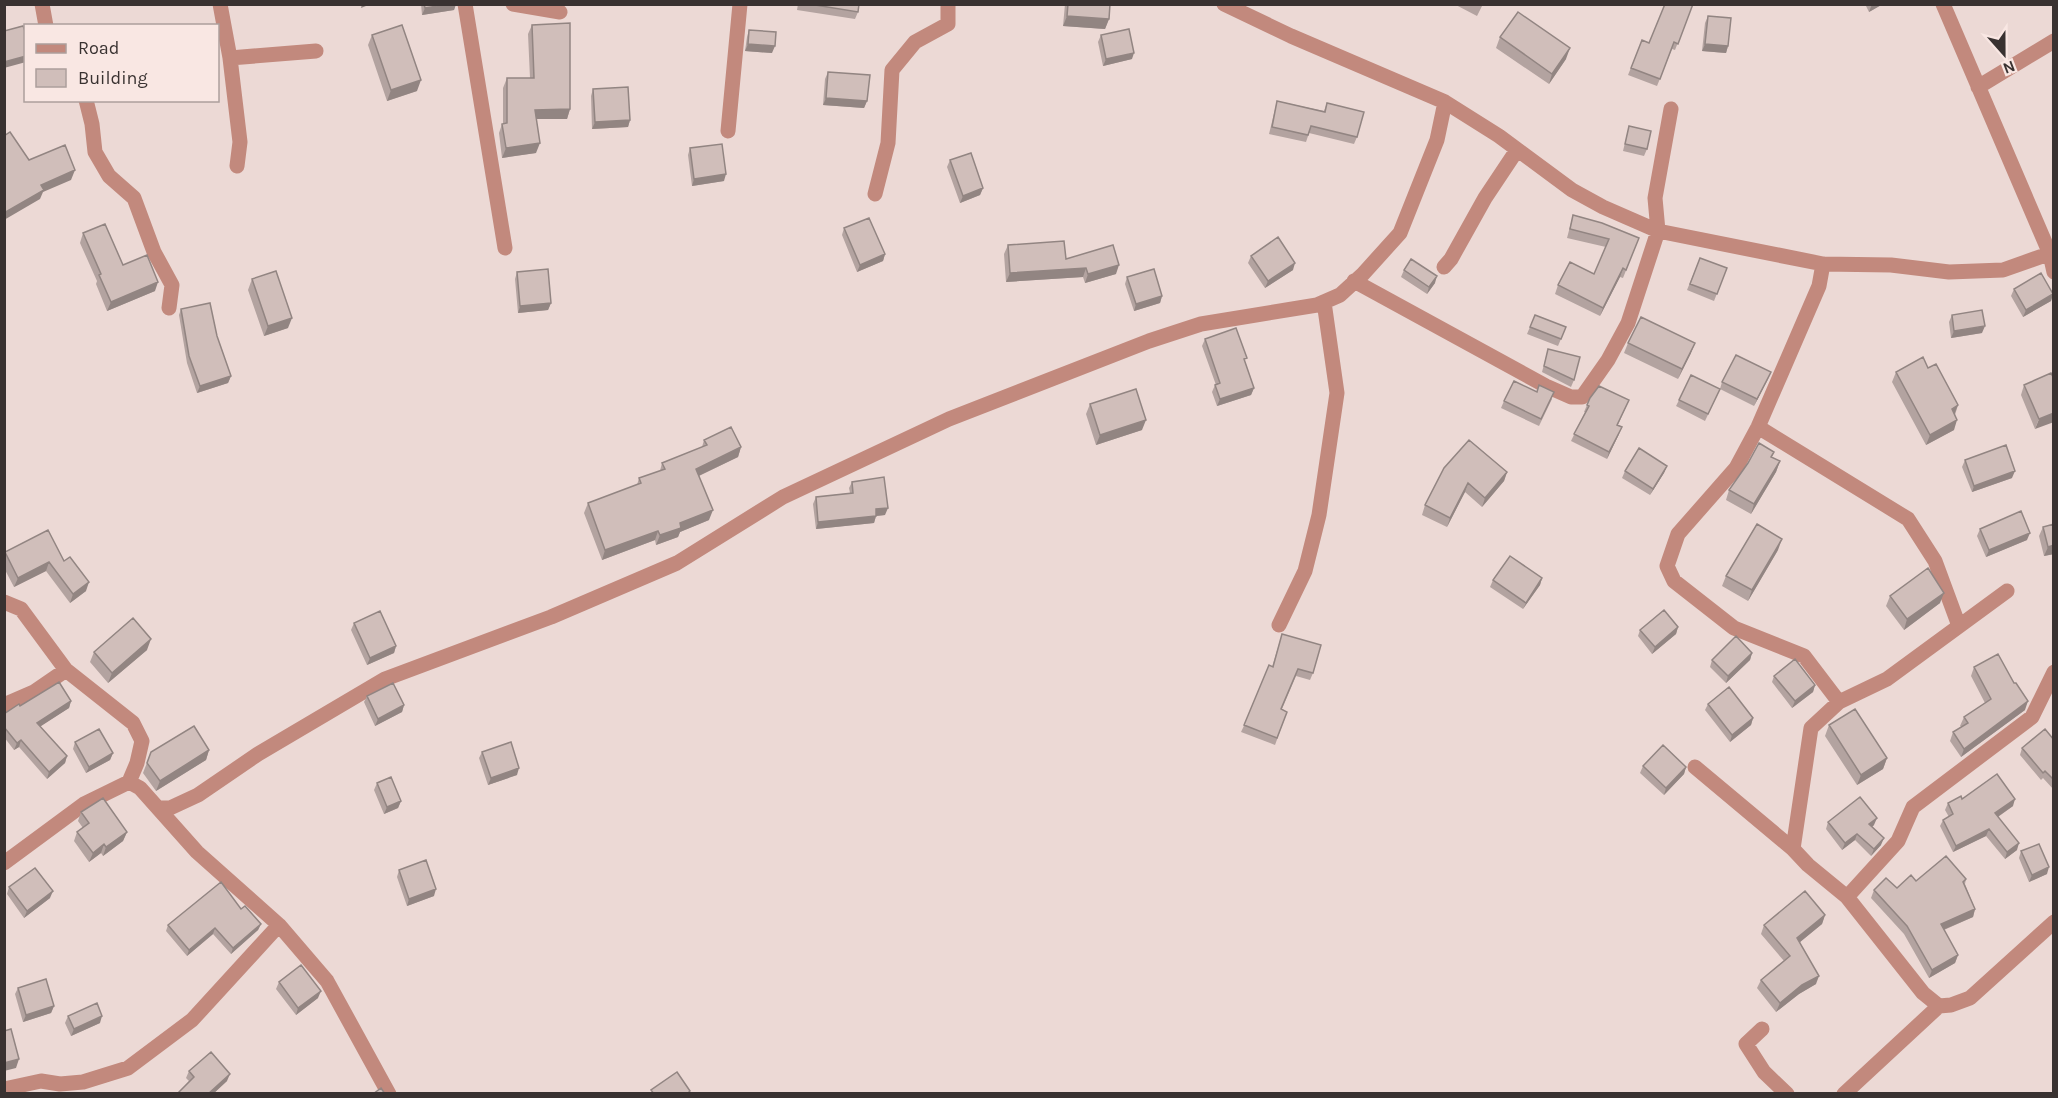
<svg xmlns="http://www.w3.org/2000/svg" width="2058" height="1098" viewBox="0 0 2058 1098" font-family="Karla,sans-serif">
<style>
.lines{fill:none;stroke-linecap:round;stroke-linejoin:round}
.minor{stroke:#c2897d;stroke-width:15}
.wall{fill:#b3a3a0}
.shaded-wall{fill:#928582}
.building{fill:#d0beba;stroke:#928582;stroke-width:1.5}
</style>
<rect width="100%" height="100%" fill="#ecd9d5"/>
<g class="lines">
<path class="minor" d="M42,4L46,26
M220,4L230,58L240,142L237,166
M465,4L505,248
M513,4L560,12
M1224,4L1291,36L1445,102L1499,136L1572,190L1603,207L1658,231L1823,264L1891,265L1949,272L2003,270L2054,252
M1943,4L2050,254L2054,272
M230,58L316,51
M1978,87L2054,41
M86,100L92,124L95,152L109,176L134,198L154,252L172,285L169,308
M728,131L740,4
M875,194L888,143L892,70L915,42L948,24V4
M1823,264L1819,286L1758,427L1736,468L1678,534L1667,566L1674,581L1734,628L1804,656L1839,702
M1444,267L1451,259L1485,198L1517,150
M1354,281L1546,386L1571,397H1582L1608,360L1628,323L1658,231L1655,198L1671,109
M1758,427L1908,519L1935,561L1959,626
M4,602L21,609L66,670L133,723L142,741L137,763L129,782
M1279,625L1305,571L1319,515L1337,393L1324,302
M4,705L34,692L66,670
M1695,767L1793,849L1808,865L1847,897L1923,993L1939,1006L1951,1005L1970,998L2054,922
M158,808H170L198,795L258,754L385,679L551,617L677,563L783,497L949,419L1149,341L1201,324L1317,305L1340,295L1363,274L1400,233L1437,140L1445,102
M1793,849L1811,728L1839,702L1887,679L2007,591
M4,863L84,804L129,782L140,788L197,852L279,925L327,981L389,1094
M1847,897L1898,841L1913,807L2032,717L2054,672
M1762,1029L1746,1044L1764,1072L1787,1094
M4,1089L41,1081L60,1084L83,1082L128,1068L192,1020L279,925
M1844,1094L1939,1006"/>
</g>
<path class="wall" d="M421,4H456L454,10L422,15Z
M798,4H859L858,12L855,19L797,10Z
M1065,4H1110L1109,19L1105,29L1063,26Z
M1454,4H1483L1477,16Z
M1693,4L1675,50L1672,49L1657,86L1628,75L1642,40L1649,43Z
M1865,4H1883L1869,12Z
M1708,16L1728,46L1726,53L1702,51L1705,23Z
M532,25L570,109L567,119H536V153L502,158L499,133L502,124H503V88L507,78H530L528,34Z
M749,30L772,53L745,51L747,37Z
M372,35L417,91L387,101L368,45Z
M1101,35L1132,59L1103,66L1098,42Z
M1500,37L1566,59L1549,84L1496,48Z
M828,72L867,101L864,108L823,105L825,79Z
M593,89L630,120L628,127L592,129L591,96Z
M1277,101L1324,111L1327,103L1357,137L1354,144L1309,133L1306,142L1269,134Z
M1629,126L1647,149L1644,156L1623,151Z
M690,148L724,181L692,186L688,155Z
M950,160L983,188L980,195L960,203L947,167Z
M1573,215L1639,238L1623,278L1620,277L1600,316L1555,294L1558,285L1594,274L1606,247L1567,238Z
M844,228L885,254L883,261L857,272L842,235Z
M83,233L155,291L107,311L96,284L97,281L80,243Z
M1008,245L1066,259L1116,274L1085,283L1083,277L1006,282L1004,254Z
M1251,256L1293,270L1265,288L1248,263Z
M1700,258L1727,268L1714,301L1687,290Z
M1404,270L1435,283L1427,294L1401,277Z
M517,272L551,303L548,310L518,313L515,279Z
M1127,277L1162,296L1160,303L1134,311L1125,284Z
M252,279L288,328L264,336L248,290Z
M2014,289L2053,294L2051,301L2023,317L2011,296Z
M181,309L217,336L231,376L228,383L197,393L187,363L179,315Z
M1535,315L1566,327L1558,346L1527,334Z
M1952,315L1982,333L1951,338L1949,322Z
M1205,339L1245,362L1254,388L1251,395L1217,406L1212,392L1215,385H1216L1202,346Z
M1628,343L1691,353L1678,379L1624,353Z
M1548,349L1574,380L1571,387L1542,372Z
M1928,368L1958,405L1955,415L1954,430L1926,445L1892,382L1896,372Z
M1768,379L1754,406L1720,389L1705,421L1676,406L1679,400L1720,389L1722,382Z
M2054,379L2035,429L2021,395L2024,385Z
M1539,385L1552,399L1539,426L1501,408L1504,401L1537,391Z
M1629,400L1618,425L1619,434L1607,459L1571,441L1585,412H1584L1587,405Z
M1090,404L1142,430L1096,445L1086,414Z
M704,440L741,447L738,457L699,476L709,520L680,532L678,537L656,545L655,540L602,560L584,513L588,503L637,485L639,478L660,471L662,463L702,447Z
M1774,452L1772,457L1780,461L1776,472L1751,514L1726,500L1729,490Z
M1965,460L2012,478L1972,492L1962,467Z
M1667,466L1664,473L1650,495L1622,478L1625,471Z
M1444,468L1507,472L1504,481L1482,507L1465,492L1447,527L1422,515L1425,505Z
M852,482L885,515L876,516L874,523L816,529L813,504L816,497L850,493L849,488Z
M2043,527L2054,554L2044,556L2039,536Z
M1980,529L2027,540L1986,557L1977,536Z
M1778,550L1748,601L1722,586L1726,576Z
M4,552L64,561L86,591L70,603L46,571L14,587L4,568Z
M1542,578L1540,585L1523,609L1490,587L1493,580Z
M1890,596L1940,603L1904,630L1886,606Z
M354,623L396,646L394,653L367,665L351,630Z
M1678,627L1676,634L1652,654L1638,636L1640,630Z
M1282,634L1313,673L1310,680L1296,676L1282,709L1287,712L1275,745L1241,732L1272,667Z
M147,650L108,683L90,662L94,652Z
M1752,653L1750,660L1726,683L1710,667L1712,660Z
M1974,667L2025,710L1961,757L1950,741L1953,732L1962,727L1960,726L1964,717L1985,703L1971,676Z
M1774,676L1815,685L1813,692L1792,708L1772,682Z
M367,696L404,705L402,712L375,726L364,702Z
M71,701L69,708L40,726L67,756L65,763L47,779L19,747L14,750L4,737V714L20,706Z
M1708,704L1753,718L1751,725L1730,742L1705,710Z
M1829,725L1887,758L1883,769L1857,785L1825,736Z
M2054,740V790L2043,778L2041,780L2020,755L2022,748Z
M75,742L113,753L110,760L86,773L73,749Z
M209,750L206,760L156,791L143,773L151,752Z
M482,752L517,775L488,785L479,758Z
M1643,766L1686,767L1684,774L1664,795L1640,773Z
M377,783L401,801L398,808L384,814L374,790Z
M1962,799L2013,806L1998,817L2017,850L2005,859L1986,836L1953,852L1940,826L1943,820L1949,817L1945,810L1948,803Z
M81,812L127,832L123,841L103,856L101,853L89,862L74,841L77,832L83,828L78,821Z
M1828,822L1874,825L1872,827L1881,845L1871,856L1855,840L1842,850L1826,829Z
M2021,851L2047,874L2029,882L2019,858Z
M399,870L434,896L407,906L397,877Z
M1966,879L1965,884L1975,909L1973,917L1944,930L1958,955L1955,963L1929,978L1904,934L1871,898L1874,890L1897,888L1916,881Z
M9,887L50,898L24,918L7,894Z
M1825,915L1822,924L1800,942L1816,984L1799,994L1776,1012L1757,988L1761,980L1784,961L1761,934L1764,925Z
M261,924L258,930L231,954L213,934L187,956L166,931L168,925Z
M279,982L318,998L296,1015L276,989Z
M18,988L54,1006L51,1013L23,1022L15,994Z
M68,1016L100,1023L71,1036L65,1023Z
M189,1071L227,1081L213,1094H177L189,1081L186,1078Z"/>
<path class="shaded-wall" d="M362,4H371L361,8Z
M450,4H456L454,10L422,15L425,8Z
M1872,4H1883L1869,12Z
M1067,16L1109,19L1105,29L1063,26Z
M748,44L775,46L772,53L745,51Z
M1705,44L1728,46L1726,53L1702,51Z
M1570,48L1566,59L1549,84L1552,74Z
M1134,53L1132,59L1103,66L1106,59Z
M26,56V62L4,68V62Z
M421,80L417,91L387,101L391,90Z
M826,98L867,101L864,108L823,105Z
M570,109L567,119H531L535,110Z
M630,120L628,127L592,129L595,122Z
M540,143L536,153L502,158L506,148Z
M75,170L71,180L43,192L40,199L4,220V213L41,185Z
M726,174L724,181L692,186L694,179Z
M983,188L980,195L960,203L963,196Z
M885,254L883,261L857,272L860,265Z
M1295,263L1293,270L1265,288L1268,281Z
M1119,265L1116,274L1085,283L1088,274Z
M1086,268L1083,277L1006,282L1010,273Z
M1623,268L1620,277L1600,316L1603,308Z
M1437,276L1435,283L1427,294L1429,287Z
M158,282L155,291L107,311L111,302Z
M2053,294L2051,301L2023,317L2026,310Z
M1162,296L1160,303L1134,311L1136,304Z
M551,303L548,310L518,313L520,306Z
M292,318L288,328L264,336L268,326Z
M1985,326L1982,333L1951,338L1954,331Z
M1695,343L1691,353L1678,379L1682,369Z
M1771,372L1768,379L1754,406L1757,399Z
M231,376L228,383L197,393L200,386Z
M1254,388L1251,395L1217,406L1220,399Z
M1958,405L1954,415L1952,409Z
M2054,413V422L2035,429L2039,419Z
M1146,420L1142,430L1096,445L1100,435Z
M1957,420L1954,430L1926,445L1930,435Z
M1622,427L1619,434L1607,459L1609,452Z
M741,447L738,457L692,479L696,469Z
M1780,461L1776,472L1751,514L1754,504Z
M1667,466L1664,473L1650,495L1653,489Z
M2015,471L2012,478L1972,492L1974,486Z
M1507,472L1504,481L1482,507L1485,498Z
M1468,483L1465,492L1447,527L1450,518Z
M888,508L885,515L876,516L874,523L816,529L818,522L876,509Z
M713,510L709,520L680,532L678,537L656,545L660,535L680,523Z
M658,531L655,540L602,560L605,550Z
M2030,533L2027,540L1986,557L1989,550Z
M1782,539L1778,550L1748,601L1752,590Z
M2054,545V554L2044,556L2048,547Z
M49,562L46,571L14,587L18,578Z
M1542,578L1540,585L1523,609L1526,603Z
M89,582L86,591L70,603L73,594Z
M1944,593L1940,603L1904,630L1907,619Z
M1678,627L1676,634L1652,654L1655,647Z
M151,639L147,650L108,683L112,673Z
M396,646L394,653L367,665L370,658Z
M1752,653L1750,660L1726,683L1728,676Z
M1815,685L1813,692L1792,708L1795,701Z
M71,701L69,708L35,730L37,723Z
M2028,701L2025,710L1961,757L1964,749Z
M404,705L402,712L375,726L378,719Z
M1753,718L1751,725L1730,742L1732,735Z
M21,740L19,747L14,750L17,743Z
M209,750L206,760L156,791L160,781Z
M113,753L110,760L86,773L89,767Z
M67,756L65,763L47,779L49,772Z
M1887,758L1883,769L1857,785L1861,775Z
M1686,767L1684,774L1664,795L1666,788Z
M519,768L517,775L488,785L491,778Z
M2015,799L2013,806L1993,820L1995,813Z
M401,801L398,808L384,814L387,807Z
M1877,818L1874,825L1867,831L1869,824Z
M1989,829L1986,836L1953,852L1956,846Z
M127,832L123,841L103,856L106,847Z
M1857,834L1855,840L1842,850L1845,843Z
M1884,838L1881,845L1871,856L1874,849Z
M2019,843L2017,850L2005,859L2007,852Z
M104,844L101,853L89,862L93,853Z
M2049,867L2047,874L2029,882L2032,875Z
M436,889L434,896L407,906L409,899Z
M53,891L50,898L24,918L27,911Z
M1975,909L1973,917L1938,932L1941,924Z
M1825,915L1822,924L1794,947L1797,938Z
M261,924L258,930L231,954L233,948Z
M215,928L213,934L187,956L189,950Z
M1958,955L1955,963L1929,978L1932,970Z
M1819,976L1816,984L1799,994L1776,1012L1780,1003L1802,985Z
M321,991L318,998L296,1015L298,1008Z
M54,1006L51,1013L23,1022L26,1015Z
M102,1016L100,1023L71,1036L74,1029Z
M19,1059L16,1068L4,1071V1063Z
M230,1074L227,1081L213,1094H208Z"/>
<path class="building" d="M424,4H450L425,8Z
M809,4H859L858,12Z
M1068,4H1110L1109,19L1067,16Z
M1665,4H1693L1678,44L1674,42L1660,79L1631,68L1642,40L1649,43Z
M1518,12L1570,48L1552,74L1500,37Z
M1708,16L1731,18L1728,46L1705,44Z
M570,23V109L535,110L540,143L506,148L502,124L507,123V78H534L532,25Z
M402,25L421,80L391,90L372,35Z
M23,26L26,34V56L4,62V31Z
M1129,29L1134,53L1106,59L1101,35Z
M749,30L776,32L775,46L748,44Z
M828,72L870,75L867,101L826,98Z
M628,87L630,120L595,122L593,89Z
M1277,101L1325,112L1327,103L1364,112L1357,137L1311,126L1308,135L1272,127Z
M1629,126L1651,131L1647,149L1625,144Z
M10,132L29,160L65,145L75,170L41,185L44,190L4,213V136Z
M722,144L726,174L694,179L690,148Z
M971,153L983,188L963,196L950,160Z
M1573,215L1602,223L1639,238L1626,270L1623,268L1603,308L1558,285L1570,262L1594,274L1609,239L1570,229Z
M869,218L885,254L860,265L844,228Z
M105,224L123,265L147,255L158,282L111,302L99,275L101,274L83,233Z
M1278,237L1295,263L1268,281L1251,256Z
M1064,241L1066,259L1113,245L1119,265L1088,274L1086,268L1010,273L1008,245Z
M1700,258L1727,268L1717,294L1690,284Z
M1411,259L1437,276L1429,287L1404,270Z
M548,269L551,303L520,306L517,272Z
M1154,269L1162,296L1136,304L1127,277Z
M276,271L292,318L268,326L252,279Z
M2041,273L2053,294L2026,310L2014,289Z
M210,303L217,336L231,376L200,386L189,356L181,309Z
M1982,310L1985,326L1954,331L1952,315Z
M1535,315L1566,327L1561,339L1530,327Z
M1641,317L1695,343L1682,369L1628,343Z
M1236,328L1247,358L1244,359L1254,388L1220,399L1215,385L1220,383L1205,339Z
M1548,349L1580,357L1574,380L1544,366Z
M1736,355L1771,372L1757,399L1722,382Z
M1923,357L1928,368L1936,364L1958,405L1952,409L1957,420L1930,435L1896,372Z
M2051,373L2054,379V413L2039,419L2024,385Z
M1691,375L1720,389L1708,414L1679,400Z
M1514,381L1537,392L1539,385L1554,392L1541,419L1504,401Z
M1599,386L1629,400L1617,425L1622,427L1609,452L1574,434L1589,406L1587,405L1590,398Z
M1136,389L1146,420L1100,435L1090,404Z
M731,427L741,447L696,469L713,510L680,523L681,528L660,535L658,531L605,550L588,503L641,483L639,478L665,469L662,463L707,445L704,440Z
M1469,440L1507,472L1485,498L1468,483L1450,518L1425,505L1444,468Z
M1759,443L1774,452L1771,457L1780,461L1754,504L1729,490L1748,463Z
M2006,445L2015,471L1974,486L1965,460Z
M1639,448L1667,466L1653,489L1625,471Z
M884,477L888,508L876,509V516L818,522L816,497L853,493L852,482Z
M2021,511L2030,533L1989,550L1980,529Z
M1757,524L1782,539L1752,590L1726,576Z
M2054,524V545L2048,547L2043,527Z
M48,530L64,561L70,557L89,582L73,594L49,562L18,578L5,552Z
M1510,556L1542,578L1526,603L1493,580Z
M1928,568L1944,593L1907,619L1890,596Z
M1664,610L1678,627L1655,647L1640,630Z
M380,611L396,646L370,658L354,623Z
M133,618L151,639L112,673L94,652Z
M1282,634L1321,645L1313,673L1298,669L1281,709L1287,712L1277,738L1244,725L1269,665L1273,667Z
M1736,636L1752,653L1728,676L1712,660Z
M1998,654L2014,683H2016L2028,701L1964,749L1953,732L1968,723L1964,717L1991,699L1974,667Z
M1795,659L1815,685L1795,701L1774,676Z
M59,682L71,701L37,723L67,756L49,772L21,740L17,743L4,727V714L19,704L20,706Z
M393,683L404,705L378,719L367,696Z
M1729,687L1753,718L1732,735L1708,704Z
M1855,709L1887,758L1861,775L1829,725Z
M194,726L209,750L160,781L147,763L151,752Z
M99,729L113,753L89,767L75,742Z
M2045,729L2054,740V780L2045,771L2043,773L2022,748Z
M511,742L519,768L491,778L482,752Z
M1663,745L1686,767L1666,788L1643,766Z
M1997,774L2015,799L1995,813L2019,843L2007,852L1989,829L1956,846L1943,820L1953,814L1948,803L1961,796L1962,799Z
M391,777L401,801L387,807L377,783Z
M1860,797L1877,818L1869,824L1884,838L1874,849L1857,834L1845,843L1828,822Z
M103,798L127,832L106,847L104,844L93,853L77,832L89,823L81,812Z
M2039,844L2049,867L2032,875L2021,851Z
M1946,856L1966,879L1963,882L1975,909L1941,924L1958,955L1932,970L1907,926L1874,890L1886,878L1897,888L1911,875L1916,881Z
M426,860L436,889L409,899L399,870Z
M35,868L53,891L27,911L9,887Z
M221,882L241,909L245,906L261,924L233,948L215,928L189,950L168,925Z
M1805,891L1825,915L1797,938L1819,976L1802,985L1780,1003L1761,980L1790,956L1764,925Z
M301,965L321,991L298,1008L279,982Z
M46,979L54,1006L26,1015L18,988Z
M97,1003L102,1016L74,1029L68,1016Z
M11,1029L19,1059L4,1063V1031Z
M211,1052L230,1074L208,1094H177L194,1077L189,1071Z
M677,1072L690,1091L687,1094H654L651,1090Z
M381,1088L385,1094H373Z"/>
<rect width="2058" height="1098" fill="none" stroke="#393231" stroke-width="12"/>
<rect x="24" y="24" width="195" height="78" fill="#f9e7e3" stroke="#ac9f9c" stroke-width="1.5"/>
<rect x="36" y="44" width="30" height="9" fill="#c2897d" stroke="#ac9f9c" stroke-width="1.5"/>
<text x="78" y="54" font-size="18" fill="#393231">Road</text>
<rect x="36" y="69" width="30" height="18" fill="#d0beba" stroke="#ac9f9c" stroke-width="1.5"/>
<text x="78" y="84" font-size="18" fill="#393231">Building</text>
<g transform="translate(2004 54) rotate(159)" stroke="#f9e7e3" stroke-width="4.5" paint-order="stroke">
<path d="M0-4.5L10 22L0 15L-10 22Z" fill="#393231"/>
<text y="-9" font-size="16" font-weight="bold" text-anchor="middle" fill="#393231">N</text>
</g>
</svg>
